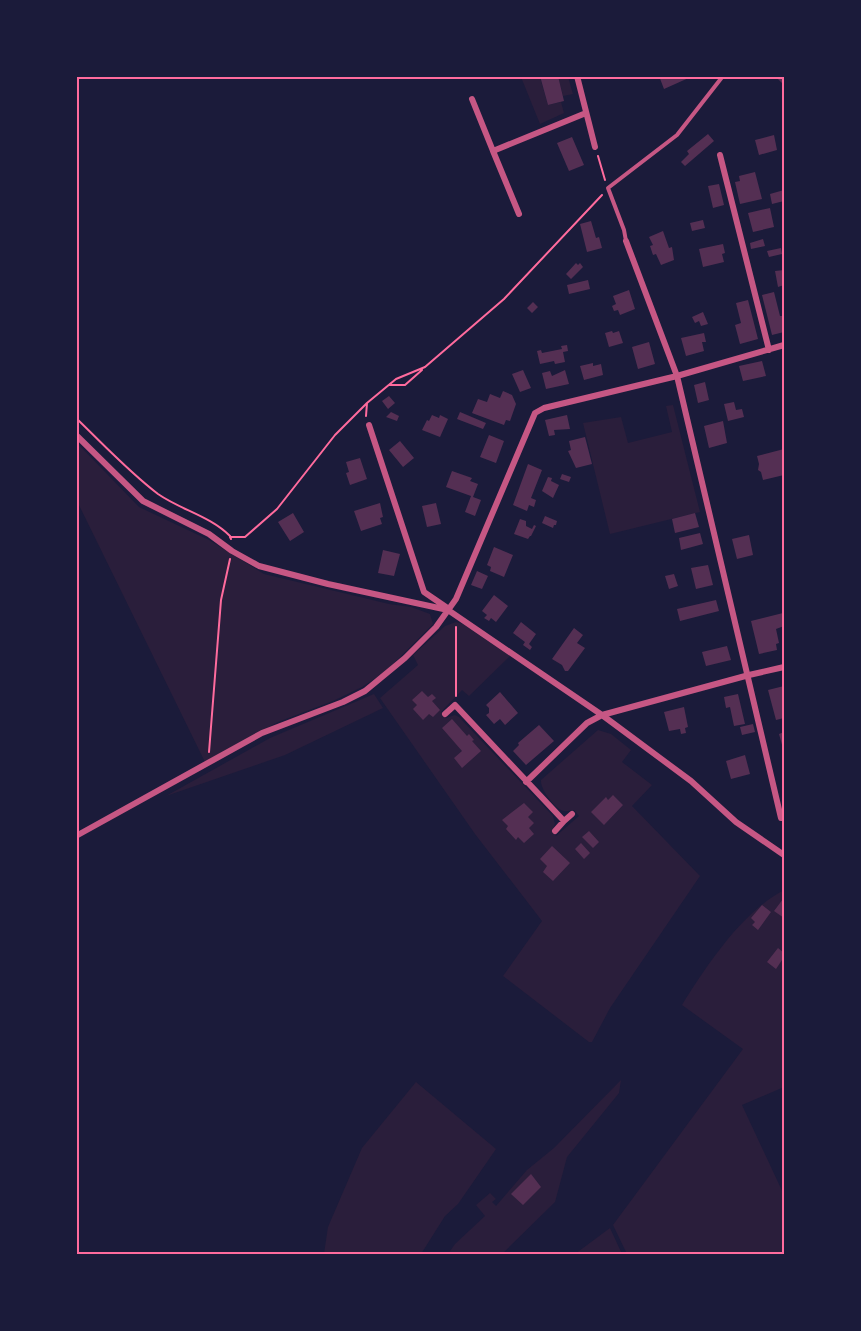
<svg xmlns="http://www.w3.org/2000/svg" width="861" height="1331" viewBox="0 0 861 1331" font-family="'Titillium Web',sans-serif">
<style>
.green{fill:#2a1e3b}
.building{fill:#542f53}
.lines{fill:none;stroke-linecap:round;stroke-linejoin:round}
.path{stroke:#ff6b9d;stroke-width:2}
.service{stroke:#c65784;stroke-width:4}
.minor{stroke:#c65784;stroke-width:6}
.neatline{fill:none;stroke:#ff6b9d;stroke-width:2}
</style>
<rect width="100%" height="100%" fill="#1b1b3a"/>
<path class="green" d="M521,77H540L548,105L561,102L564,113L540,124Z
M558,77H568L573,94L563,96Z
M673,405L700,512L610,534L583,423L621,417L628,443L672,432L666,406Z
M76,442L139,507L209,540L264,574L389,604L411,607L430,614L433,624L385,672L362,687L333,701L278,722L205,762L77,501Z
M456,622L463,624L510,656L469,696L462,690L441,712L446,718L455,715L459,717L553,816L555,824L552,831L556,836L579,816L574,810C571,810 567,812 564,811C555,809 540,789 541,780L598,730L611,734L631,750L622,762L652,785L632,806L700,876L610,1008L592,1042H589L503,976L542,921L475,834L380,698L418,665L413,655L445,626Z
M374,694L383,708L285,755L166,796L270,738Z
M784,890V1087L742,1105L784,1195V1254H627L613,1225L743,1049L682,1005C707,965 742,912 784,890Z
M621,1080L619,1093L567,1157L555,1202L502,1254H448L455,1244L485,1216L476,1205L490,1193L496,1199L492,1202L496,1206L527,1170L554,1148Z
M416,1082L496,1149L458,1204L445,1216L421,1254H324L328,1227L362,1148Z
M610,1228L622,1254H575Z"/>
<path class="building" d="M540,76H558L564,101L548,105Z
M659,76H693L664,89Z
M775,76H784V85Z
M708,134L714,141L685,166L681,162L689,154L687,151Z
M774,135L777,150L759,155L755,140Z
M572,137L584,165L569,171L557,143Z
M755,172L762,199L740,204L735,182L740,181L739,176Z
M719,184L724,205L713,208L708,186Z
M784,190V201L772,204L770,194Z
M770,208L774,227L753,232L748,213Z
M703,220L705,228L692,231L690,223Z
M591,221L596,238L599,237L602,248L587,252L580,224Z
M663,231L669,248L672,247L674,260L661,265L656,254L653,255L650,246L653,245L649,237Z
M763,239L765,246L751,249L750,243Z
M723,244L725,253L722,254L724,262L703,267L699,249Z
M781,248L782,254L769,257L767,251Z
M576,263L578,265L580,263L583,267L571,279L566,274Z
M784,270V285L778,287L775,271Z
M588,280L590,289L569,294L567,285Z
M629,290L635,309L620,315L618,310L614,311L612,306L616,304L613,296Z
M774,292L780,316H784V332L772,335L762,295Z
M748,300L758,339L740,344L735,325L741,323L736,303Z
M533,302L538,307L532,313L527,308Z
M703,312L708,324L701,326L699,321L695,323L692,317Z
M612,331L613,333L619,331L623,343L609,347L605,333Z
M704,333L706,342H702L704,351L686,356L681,338Z
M649,342L655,364L638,369L632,347Z
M567,345L568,351L563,352L565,362L555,364L554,361L540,364L537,351L541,350L542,353L562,349L561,346Z
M762,361L766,376L743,381L739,366Z
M593,363V366L601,364L603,375L584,380L580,366Z
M523,370L531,388L520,392L512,374Z
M565,370L569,384L546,389L542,373L550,371L552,376Z
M705,382L709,400L698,403L694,385Z
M503,391L512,395L516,404L510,421L506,420L504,425L472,413L478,399L487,402L490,394L500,398Z
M389,396L395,403L388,409L382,401Z
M734,402L736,410L742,409L744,417L728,421L724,404Z
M391,412L399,416L397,421L386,417Z
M460,412L486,423L483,429L457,419Z
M432,415L439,418L440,415L448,419L440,437L422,430L427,420L429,421Z
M567,415L570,429L554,430L555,435L549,436L545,420Z
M723,421L727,443L709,448L704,426Z
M489,435L504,441L496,463L480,457Z
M585,437L592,464L576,468L568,451L571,450L569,441Z
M400,441L414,458L403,467L389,450Z
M784,449V475L763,480L761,472L758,470L759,464L757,456Z
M360,458L367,479L350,485L346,473L349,472L346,462Z
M528,464L542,470L531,498L536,500L534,507L529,505L527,511L513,505Z
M452,471L472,478L470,481L478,484L473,497L481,500L475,516L465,512L471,496L446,487Z
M562,474L571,477L569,482L560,479Z
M548,477L552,478L551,481L559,485L553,498L542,491Z
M380,503L383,517L380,518L382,524L361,531L354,511Z
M436,503L441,524L427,527L422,506Z
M293,513L304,532L290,541L278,522Z
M695,513L699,527L675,533L672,519Z
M545,516L557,521L556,525H554L553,528L542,523Z
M520,519L526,521V526L532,529L534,525L536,526L531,536H530L528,539L514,534Z
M700,533L703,544L681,550L679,538Z
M749,535L753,555L737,559L732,539Z
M494,547L513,555L504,577L490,571L491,567L487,565Z
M383,550L400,554L394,576L378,573Z
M708,565L713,585L696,589L691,568Z
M477,571L488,576L482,589L471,585Z
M674,574L678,586L669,589L665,576Z
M494,595L508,606L496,622L491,618L489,621L484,618L487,615L482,611Z
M716,600L719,611L680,621L677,609Z
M783,613L784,626L776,629L779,643L776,644L777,650L759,654L751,621Z
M521,622L536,634L529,644L532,647L530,650L523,645L525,642L513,633Z
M574,628L583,635L577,643L585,648L568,671H565L562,665L552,659Z
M727,646L731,660L706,666L702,652Z
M784,686V718L776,720L768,690Z
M422,691L428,697L432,694L436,698L432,701L440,710L433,717L429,714L423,720L413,709L417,705L412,700Z
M500,692L518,713L505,725L500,719L494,724L486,715L489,713V708L486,705Z
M738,694L745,724L734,726L730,707L726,708L724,697Z
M684,707L688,727L685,728L686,733L681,734L680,729L669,731L664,712Z
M452,719L467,736L469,734L474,740L472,741L481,751L462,768L454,758L462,751L442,728Z
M753,724L755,732L742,735L740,727Z
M539,725L554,741L526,765L513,751L519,745L518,743Z
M784,732V752L779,734Z
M745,755L750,774L731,779L726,761Z
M613,795L623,805L604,825L591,812L606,797L608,800Z
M524,803L533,812L528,817L534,823L529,828L534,834L524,843L518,837L516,840L506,829L508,826L502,820Z
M589,831L599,842L593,848L582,837Z
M581,843L590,853L584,859L575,849Z
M552,846L570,863L553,881L543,872L547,866L540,859Z
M783,899L784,900V918L774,911Z
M762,905L771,912L758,930L752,925L755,922L751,918Z
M778,948L784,953V957L776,969L767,962Z
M531,1174L541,1187L523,1205L511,1194Z"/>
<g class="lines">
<path class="path" d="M598,156L605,180
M389,385H405L422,370
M366,416L367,403L396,379L425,367L504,299L602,195
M76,418C103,444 129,472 158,494C181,510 210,516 230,536
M231,539L230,537H245L277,509L335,435L367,403
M456,696V627
M209,752L221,600L230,559"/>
<path class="service" d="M626,241L624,230L608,188L677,135L723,76"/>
<path class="minor" d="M577,76L595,147
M472,99L493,151L586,113
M493,151L519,214
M720,155L769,350
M626,241L677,376L781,818
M369,425L424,592L446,607
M76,435L143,501L209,534L232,551L259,566L328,584L448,610L602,715L691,781L736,822L784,855
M445,714L455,705L564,821L555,831
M526,782L587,723L602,715L749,675L784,667
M564,821L572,814
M76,836L262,733L343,702L365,691L405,658L436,627L456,599L535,413L544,408L677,376L784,345"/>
</g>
<rect width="861" height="1331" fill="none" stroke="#1b1b3a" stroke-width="156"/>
<rect x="78" y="78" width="705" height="1175" class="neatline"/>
</svg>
